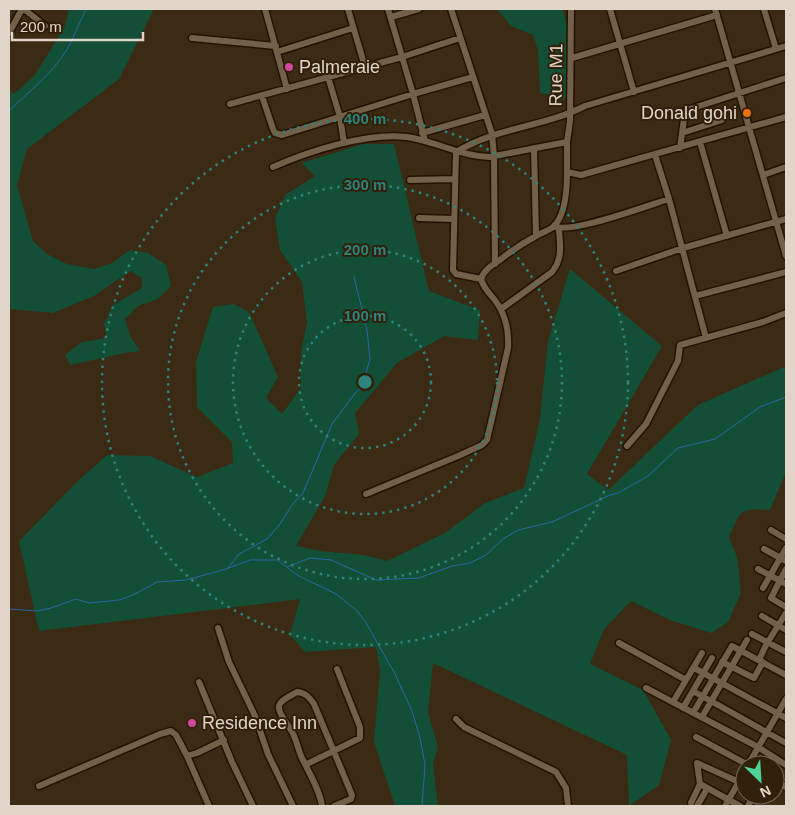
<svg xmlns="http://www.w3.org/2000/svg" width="795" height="815" viewBox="0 0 795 815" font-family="Helvetica,sans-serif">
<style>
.green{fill:#134f37}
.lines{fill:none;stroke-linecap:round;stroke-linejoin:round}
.stream{stroke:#2967a6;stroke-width:1}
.minor-casing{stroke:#221200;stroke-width:9}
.minor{stroke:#736048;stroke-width:6}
.ring{fill:none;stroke:#2e847c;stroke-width:2.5;stroke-dasharray:2.5 5}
.hotel-dot{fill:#d1479c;stroke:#31200a;stroke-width:2}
.food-dot{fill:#e8710a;stroke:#31200a;stroke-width:2}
.labels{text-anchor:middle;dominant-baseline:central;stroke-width:4;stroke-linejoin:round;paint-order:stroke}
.poi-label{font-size:18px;fill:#e0d5c8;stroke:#31200a;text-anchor:start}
.street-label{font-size:18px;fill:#e0d5c8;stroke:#31200a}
.centre{fill:#2e847c;stroke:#31200a;stroke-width:2.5}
.ring-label{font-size:15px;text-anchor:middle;font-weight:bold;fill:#2e847c;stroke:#31200a;stroke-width:4;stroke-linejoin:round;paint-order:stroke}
</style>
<rect width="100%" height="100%" fill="#3b2a14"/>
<path class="green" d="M69,9H154L119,79L27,149L17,185L33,241L47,254L67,264L94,269L112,263L130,250L148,253L166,265L171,286L158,299L138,306L125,319L130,336L140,351L125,353L70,365L65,355L82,342L107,338L104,324L113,305L142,288V278L130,271L94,296L53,313L9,309V89L14,94L35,75L65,26Z
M497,9H563L569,35L566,98L564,99L540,93L538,50L533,35L511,26Z
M363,144H394L429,291L480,310L478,340L444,336L397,363L355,413L359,434L334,465L325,496L296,546L321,551L364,555L387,561L445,533L485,503L524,488L540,419L548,341L570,269L662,346L587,474L608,490L698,405L786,366V472L770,510C739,508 741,510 729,537L737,557L741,593L728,622L711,633L670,620L631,601L604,629L590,664L643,690L671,740L659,785L629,806L627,755L433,663L428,712L438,747L433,764L438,806H395L374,742L380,670L376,647L305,652L290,635L300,599L39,631L19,541L80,479L107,455L150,456L197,477L233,463L232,442L197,407L196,362L213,307L234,304L249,312L278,377L266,398L282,414L301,388V352L307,322L302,282L280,250L275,218L285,195L315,176L302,163Z"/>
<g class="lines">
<path class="stream" d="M9,111C28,92 52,74 66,51C74,38 79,23 86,9
M287,567L310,558L331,560L376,580L419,578L452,566L470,563L486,555L503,539L518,530L552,522L610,495L618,493L648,476L678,448L715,439L760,407L786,397
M228,568L239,554L267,539L280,524L292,505L303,493L332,424L356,392L362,387L370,359L367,330L354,277
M9,609L37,611L51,608L76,599L89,603L119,600L133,595L157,582L186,580L226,569L250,560H277L297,575L336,594L356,610L365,621L394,672L412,711L420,738L425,765L422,806"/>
<g class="minor-casing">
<path id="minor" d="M24,9L45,26
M265,9L287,89
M348,9L365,67
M388,9L413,94L425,141
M451,9L492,134L494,156L495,264
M571,9L570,121L567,142V172L581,175L786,117
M610,9L634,92
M715,9L786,256
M764,9L776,49
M391,17L419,9
M9,33L22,9
M192,38L276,46
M277,52L353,28
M572,58L717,15
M328,77L340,117L344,143
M262,96L273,129L275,133L282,135L413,94L473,77
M230,104L402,57L460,38
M422,133L485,115
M682,133L722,120
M700,142L727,236
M534,148L536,236
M680,148L685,112L687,110L786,78
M655,155L669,199L706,338
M273,167C309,151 368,132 407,137C435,141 460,156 489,157L567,142
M763,175L786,167
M410,180L455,179
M419,218L454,219
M554,226C569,235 649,205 669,199
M616,271L683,248L786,219
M481,279L456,274L453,270L456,152C497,127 544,127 585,106L786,46
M695,296L786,272
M501,309L552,272C563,258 560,246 559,229
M627,446L646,424L678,361L680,345L763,322L786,313
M366,494L458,456L482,445L487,440L508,348C509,330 506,314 494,299C488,292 483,287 481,279C484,270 492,265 500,260C511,251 523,243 536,236C541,233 548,231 553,227C566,216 567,187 567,172
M771,530L786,539
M764,549L786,561
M758,569L786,584
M786,569L771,598L786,607
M763,588L786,548
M762,616L786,630
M218,628L229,662L255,716L268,754L293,806
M752,634L786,652
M619,643L686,680
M759,660L766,645L786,613
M722,662L754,678L763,662
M694,668L786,718
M199,682L232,762L253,806
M646,688L758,747L786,765
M693,691L786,743
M673,702L702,653
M683,708L712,658
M693,713L732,646L786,675
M702,717L747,640
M456,719L464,727L556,772L566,788L568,806
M696,737L748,765
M187,756L209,806
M307,764L360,738V727L337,669
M748,765L786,699
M775,781L786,787
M700,784L740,806
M39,786L160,734L171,731L176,735L187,756L197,753L224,740
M691,803L700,784L697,763L739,782
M322,806C320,790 308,771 301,756C297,746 296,736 289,727C286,722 278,713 279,706C280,700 292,695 297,692C306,693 309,697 314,704L352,795L351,799L334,806
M697,806L707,789
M725,806L745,771
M748,806L754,795"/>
</g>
<use href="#minor" class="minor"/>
</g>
<g class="ring">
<circle cx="365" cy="382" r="66"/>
<circle cx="365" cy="382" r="132"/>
<circle cx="365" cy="382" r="197"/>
<circle cx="365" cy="382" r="263"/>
</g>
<g class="hotel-dot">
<circle cx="289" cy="67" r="5"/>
<circle cx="192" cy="723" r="5"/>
</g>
<circle class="food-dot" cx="747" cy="113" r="5"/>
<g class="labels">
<g class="poi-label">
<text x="299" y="67">Palmeraie</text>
<text x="737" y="113" text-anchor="end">Donald gohi</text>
<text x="202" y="723">Residence Inn</text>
</g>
<g class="street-label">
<text transform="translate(556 75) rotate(-89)">Rue M1</text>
</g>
</g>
<circle cx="365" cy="382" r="8" class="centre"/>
<g class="ring-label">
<text x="365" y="124">400 m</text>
<text x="365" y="190">300 m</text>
<text x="365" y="255">200 m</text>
<text x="365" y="321">100 m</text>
</g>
<rect width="795" height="815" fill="none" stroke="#e0d5c8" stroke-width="20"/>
<g transform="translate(760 780) rotate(155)"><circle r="24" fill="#31200a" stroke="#776856"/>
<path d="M0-4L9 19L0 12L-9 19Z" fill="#4ed399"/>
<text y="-8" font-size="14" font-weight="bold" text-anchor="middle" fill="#e0d5c8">N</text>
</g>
<path d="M12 32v8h131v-8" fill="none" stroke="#e0d5c8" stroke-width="2.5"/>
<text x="20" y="32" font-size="15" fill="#e0d5c8" stroke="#31200a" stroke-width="4" paint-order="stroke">200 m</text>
</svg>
